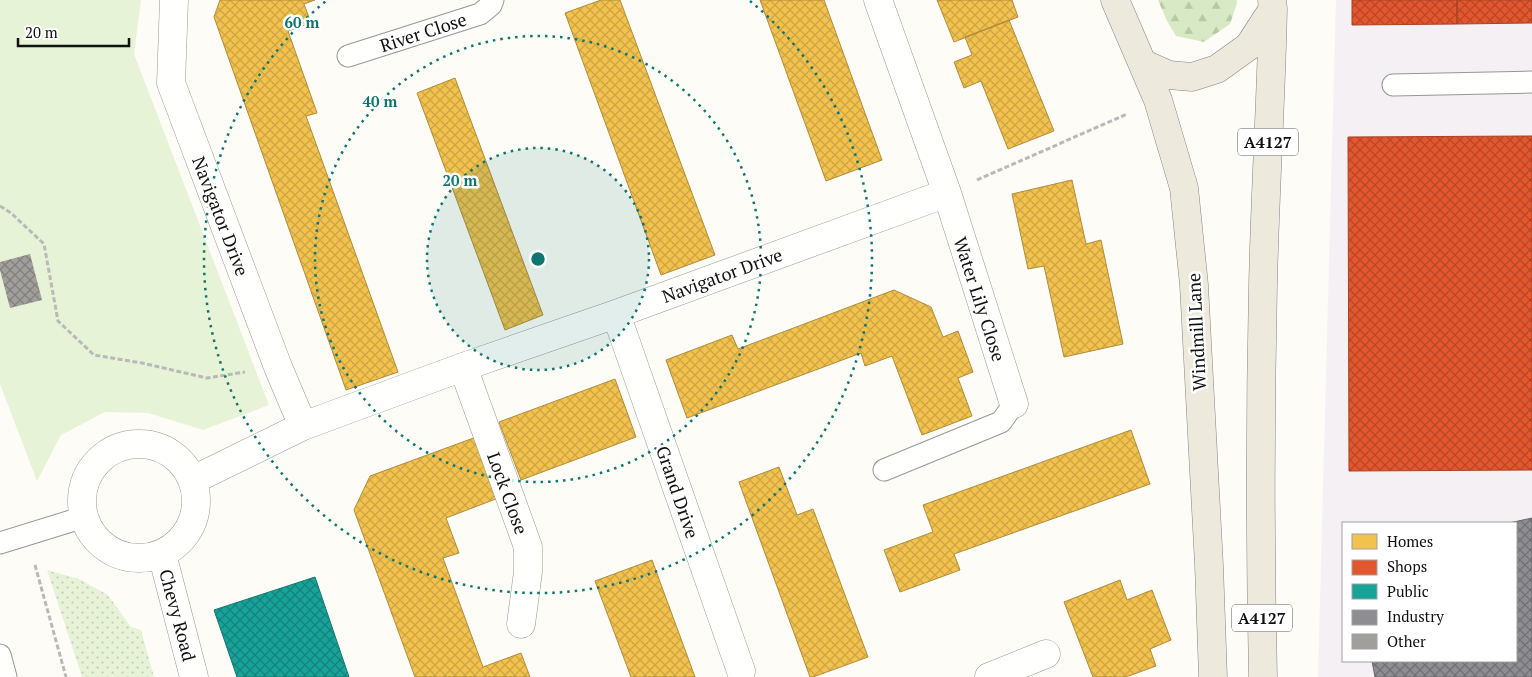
<svg xmlns="http://www.w3.org/2000/svg" width="1532" height="677" viewBox="0 0 1532 677" font-family="'PT Serif',serif">
<style>
.industrial{fill:#f5f0f3;fill-rule:evenodd}
.grass{fill:url(#grass-dots)}
.forest{fill:url(#forest-firs)}
.park{fill:#e7f3d7}
.homes{fill:url(#homes-cross-hatch);stroke:#ae8c3c}
.shops{fill:url(#shops-cross-hatch);stroke:#a54225}
.public{fill:url(#public-cross-hatch);stroke:#157770}
.industry{fill:url(#industry-cross-hatch);stroke:#68686b}
.building{fill:url(#building-cross-hatch)}
.lines{fill:none;stroke-linecap:round;stroke-linejoin:round}
.service-casing{stroke:#979795;stroke-width:23}
.minor-casing{stroke:#979795;stroke-width:29}
.primary-casing{stroke:#858482;stroke-width:29}
.path{stroke:#b9b9b8;stroke-width:3;stroke-dasharray:5 2.5;stroke-linecap:butt}
.service{stroke:#fffffe;stroke-width:21}
.minor{stroke:#fffffe;stroke-width:28}
.primary{stroke:#ede9dc;stroke-width:28}
.ring{fill:none;stroke:#0f766e;stroke-width:2.5;stroke-dasharray:2.5 5}
.labels{text-anchor:middle;dominant-baseline:central;stroke-width:5;stroke-linejoin:round;paint-order:stroke}
.shield{fill:#fff;stroke:#585858;stroke-width:1}
.shield-label{font-size:16px;font-weight:bold;fill:#111}
.street-label{font-size:18px;fill:#111;stroke:#fff}
.centre{fill:#0f766e;stroke:#fff;stroke-width:2.5}
.ring-label{font-size:15px;text-anchor:middle;font-weight:bold;fill:#0f766e;stroke:#fff;stroke-width:5;stroke-linejoin:round;paint-order:stroke}
</style>
<defs>
<pattern id="grass-dots" width="8" height="8" patternUnits="userSpaceOnUse" patternTransform="scale(1.25)"><rect width="8" height="8" fill="#e7f3d7"/><path d="M2 2h.1M6 6h.1" fill="none" stroke="#c5cfb8" stroke-width="1.8" stroke-linecap="round"/></pattern>
<pattern id="forest-firs" width="22" height="20" patternUnits="userSpaceOnUse" patternTransform="scale(1.25)"><rect width="22" height="20" fill="#d8eac5"/><path d="M5 1l3.5 6h-7zM16 11l3.5 6h-7z" fill="#b8c8a8"/></pattern>
<pattern id="homes-cross-hatch" width="8" height="8" patternUnits="userSpaceOnUse" patternTransform="scale(1.25)"><rect width="8" height="8" fill="#f2c14e"/><path d="M0 0l8 8M0 8l8-8" fill="none" stroke="#cea543"/></pattern>
<pattern id="shops-cross-hatch" width="8" height="8" patternUnits="userSpaceOnUse" patternTransform="scale(1.25)"><rect width="8" height="8" fill="#e4572e"/><path d="M0 0l8 8M0 8l8-8" fill="none" stroke="#b74726"/></pattern>
<pattern id="public-cross-hatch" width="8" height="8" patternUnits="userSpaceOnUse" patternTransform="scale(1.25)"><rect width="8" height="8" fill="#17a398"/><path d="M0 0l8 8M0 8l8-8" fill="none" stroke="#13837b"/></pattern>
<pattern id="industry-cross-hatch" width="8" height="8" patternUnits="userSpaceOnUse" patternTransform="scale(1.25)"><rect width="8" height="8" fill="#8d8d92"/><path d="M0 0l8 8M0 8l8-8" fill="none" stroke="#727276"/></pattern>
<pattern id="building-cross-hatch" width="8" height="8" patternUnits="userSpaceOnUse" patternTransform="scale(1.25)"><rect width="8" height="8" fill="#a19f9c"/><path d="M0 0l8 8M0 8l8-8" fill="none" stroke="#82807e"/></pattern>
</defs>
<rect width="100%" height="100%" fill="#fdfcf7"/>
<path class="industrial" d="M1336,0H1532V677H1318ZM1343,523H1516V661H1343Z"/>
<path class="grass" d="M47,570L79,579L108,595L131,627L141,630L154,677H82Z"/>
<path class="forest" d="M1158,0H1237V3L1230,24L1204,42L1176,36L1167,21Z"/>
<path class="park" d="M0,0H141L134,54L269,405L203,430L148,413L105,412L61,435L37,481L0,384Z"/>
<path class="homes" d="M220,0H315L304,4L311,23L288,31L317,113L306,116L398,372L346,390L214,17Z
M601,0H620L715,255L661,275L565,13Z
M760,0H824L882,160L826,181Z
M937,0H1012L1018,17L954,42Z
M1009,20L1054,131L1008,149L981,81L964,88L954,62L972,55L965,37Z
M455,78L543,315L505,330L417,93Z
M1072,180L1086,244L1101,240L1123,344L1064,357L1044,266L1028,269L1012,194Z
M894,290L931,307L943,337L958,331L973,372L958,378L972,416L922,435L892,356L865,366L861,353L687,418L666,360L732,335L738,349Z
M615,379L636,437L521,480L499,422Z
M1131,430L1150,484L954,554L960,570L900,592L884,550L933,532L923,505Z
M479,436L501,497L446,518L459,553L443,558L483,667L521,653L530,677H415L354,510L370,476Z
M779,467L797,515L813,509L868,657L813,677H810L739,482Z
M652,560L695,677H631L595,581Z
M1120,580L1127,600L1152,590L1171,640L1150,649L1156,666L1126,677H1093L1064,602Z"/>
<path class="shops" d="M1352,0H1457V24L1352,25Z
M1457,0H1532V23L1457,24Z
M1532,136V470L1349,471L1348,137Z"/>
<path class="public" d="M315,577L349,677H237L214,610Z"/>
<path class="industry" d="M1532,518V677H1375L1372,661H1516V523H1509Z"/>
<path class="building" d="M30,254L42,300L10,308L0,270V262Z"/>
<g class="lines">
<g class="service-casing">
<path id="service" d="M348,56L480,14L491,5L493,0
M1393,85L1532,82
M884,470L1001,422L1014,404
M0,543L84,517
M0,655L6,677"/>
</g>
<g class="minor-casing">
<path id="minor" d="M174,0L171,83L278,367L303,426
M947,193L1014,404
M616,314L741,671
M463,367L528,547V572L521,624
M82 501a57 57 0 1 1 114 0a57 57 0 1 1-114 0Z
M193,480L303,426L463,367L616,314L947,193L878,0
M162,554L194,677
M989,677L1046,654"/>
</g>
<g class="primary-casing">
<path id="primary" d="M1115,0L1158,100L1184,188L1194,285L1209,565L1213,677
M1144,64L1169,75L1192,77L1217,69L1249,46L1273,9
M1263,677C1260,546 1260,415 1263,285C1265,193 1271,101 1273,9L1272,0"/>
</g>
<path class="path" d="M977,180L1127,114
M0,206L11,213L44,244L58,321L94,355L142,363L207,378L245,372
M35,565L66,677"/>
<use href="#service" class="service"/>
<use href="#minor" class="minor"/>
<use href="#primary" class="primary"/>
</g>
<circle cx="538" cy="259" r="111" fill="#0f766e" fill-opacity=".12"/>
<g class="ring">
<circle cx="538" cy="259" r="111"/>
<circle cx="538" cy="259" r="223"/>
<path d="M750 1A334 334 0 1 1 326 1"/>
</g>
<g class="labels">
<g class="shield">
<rect x="1238" y="128.5" width="60" height="27" rx="4"/>
<rect x="1232" y="604.5" width="60" height="27" rx="4"/>
</g>
<g class="shield-label">
<text x="1268" y="142">A4127</text>
<text x="1262" y="618">A4127</text>
</g>
<g class="street-label">
<text transform="translate(423 32) rotate(-18)">River Close</text>
<text transform="translate(221 216) rotate(69)">Navigator Drive</text>
<text transform="translate(722 275) rotate(-20)">Navigator Drive</text>
<text transform="translate(980 299) rotate(72)">Water Lily Close</text>
<text transform="translate(1196 332) rotate(-93)">Windmill Lane</text>
<text transform="translate(678 492) rotate(71)">Grand Drive</text>
<text transform="translate(508 493) rotate(70)">Lock Close</text>
<text transform="translate(178 615) rotate(75)">Chevy Road</text>
</g>
</g>
<circle cx="538" cy="259" r="8" class="centre"/>
<g class="ring-label">
<text x="302" y="28">60 m</text>
<text x="380" y="107">40 m</text>
<text x="460" y="186">20 m</text>
</g>
<rect x="1342" y="522" width="175" height="140" fill="#ffffff" stroke="#a0a0a0"/>
<rect x="1352" y="534" width="25" height="15" fill="#f2c14e" stroke="#a0a0a0"/>
<text x="1387" y="547" font-size="15" fill="#111111">Homes</text>
<rect x="1352" y="560" width="25" height="15" fill="#e4572e" stroke="#a0a0a0"/>
<text x="1387" y="572" font-size="15" fill="#111111">Shops</text>
<rect x="1352" y="584" width="25" height="15" fill="#17a398" stroke="#a0a0a0"/>
<text x="1387" y="597" font-size="15" fill="#111111">Public</text>
<rect x="1352" y="610" width="25" height="15" fill="#8d8d92" stroke="#a0a0a0"/>
<text x="1387" y="622" font-size="15" fill="#111111">Industry</text>
<rect x="1352" y="634" width="25" height="15" fill="#a19f9c" stroke="#a0a0a0"/>
<text x="1387" y="647" font-size="15" fill="#111111">Other</text>
<path d="M18 38v8h111v-8" fill="none" stroke="#111111" stroke-width="2.5"/>
<text x="25" y="38" font-size="15" fill="#111111" stroke="#ffffff" stroke-width="4" paint-order="stroke">20 m</text>
</svg>
